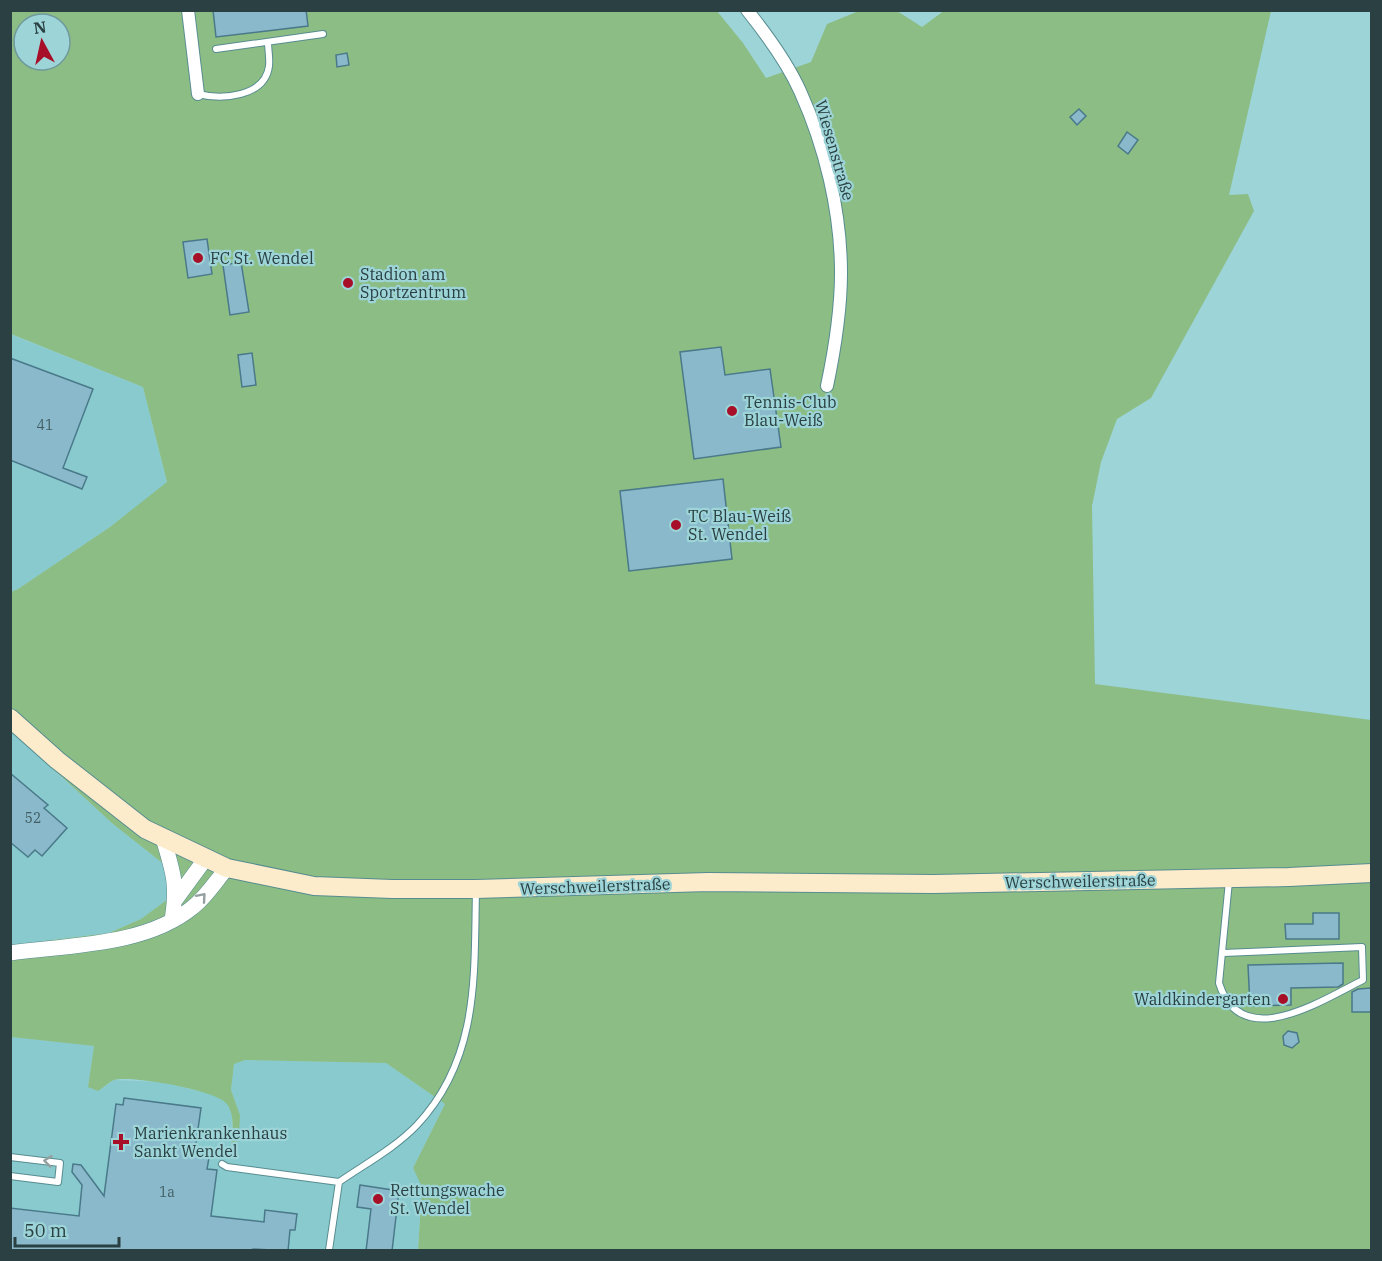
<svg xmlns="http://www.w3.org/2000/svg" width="1382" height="1261" viewBox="0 0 1382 1261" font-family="'IBM Plex Serif',serif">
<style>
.built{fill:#88cace}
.green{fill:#8cbd85;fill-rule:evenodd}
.building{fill:#89b9cb;stroke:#4a7989;stroke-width:1.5}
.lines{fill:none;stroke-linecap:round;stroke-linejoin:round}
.service-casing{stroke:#578c90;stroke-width:8}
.minor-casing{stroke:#578c90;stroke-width:14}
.tertiary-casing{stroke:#578c90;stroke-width:16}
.secondary-casing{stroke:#578c90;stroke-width:20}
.service{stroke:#fff;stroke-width:6}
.minor{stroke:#fff;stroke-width:12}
.tertiary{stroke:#fff;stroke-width:15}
.secondary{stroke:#fceccb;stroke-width:18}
.oneway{stroke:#94a0a0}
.poi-dot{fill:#a70e27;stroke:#9dd4d8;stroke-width:2}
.labels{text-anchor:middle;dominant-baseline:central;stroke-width:4.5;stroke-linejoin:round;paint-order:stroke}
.number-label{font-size:14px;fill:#425e64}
.street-label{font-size:16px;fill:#2a4042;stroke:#9dd4d8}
.poi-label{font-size:16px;fill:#2a4042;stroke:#9dd4d8;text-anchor:start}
</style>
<rect width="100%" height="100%" fill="#9dd4d8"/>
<path class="built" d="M10,334L143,387L167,483L110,527L18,589L11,592Z
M10,730L113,824L170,869L168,899L141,919L109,933L11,945Z
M11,1037L94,1046L88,1086L98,1091L114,1080L162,1082L218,1096L227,1103L232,1112L231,1148L240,1115L231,1090L234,1064L245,1060L386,1063L445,1104L413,1168L422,1186L418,1250H11Z"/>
<path class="green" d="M945,10L1271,11L1229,195L1248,194L1254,211L1151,398L1117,419L1101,462L1092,506L1095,684L1371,720V1250H418L422,1187L413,1168L445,1104L386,1063L245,1060L234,1064L231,1090L240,1115L239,1136L236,1147L231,1148C232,1134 236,1114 226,1103C215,1090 130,1075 114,1080C109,1082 103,1088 98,1091L88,1087L94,1046L11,1037V945L109,933L141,919L168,899L170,869L113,824L11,730V592L18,589L110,527L167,482L143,387L11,334L10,11H717L743,43L766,78L811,62L827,24L859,11H897L922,27ZM24,24H60V60H24Z"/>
<path class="building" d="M213,10H306L308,26L216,37Z
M347,53L349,65L337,67L336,55Z
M1079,109L1086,116L1077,125L1070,117Z
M1127,132L1138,140L1128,154L1118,146Z
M207,239L212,274L188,278L183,242Z
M241,262L249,312L230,315L223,265Z
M721,347L725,375L770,369L781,447L694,459L680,352Z
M252,353L256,385L242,387L238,355Z
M10,358L93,389L63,468L87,477L82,489L10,460Z
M723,479L732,559L629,571L620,491Z
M10,773L48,805L44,808L67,828L42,856L35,850L28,857L10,842Z
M1313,913H1339V939H1286L1285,924H1313Z
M1343,963V984L1338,987L1291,988V1005L1250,1006L1248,965Z
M1371,988V1012H1352V992L1358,989Z
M1288,1031L1297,1033L1299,1042L1292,1048L1284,1045L1283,1036Z
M124,1098L201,1108L195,1150L210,1152L207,1169L217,1170L211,1216L264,1222L265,1210L297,1214L295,1230H290L288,1251L253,1249V1251H10V1208L79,1216L82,1185L72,1172L73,1164L81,1165L104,1196L116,1104L123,1105Z
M360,1185L399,1191L392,1251H366L371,1209L357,1207Z"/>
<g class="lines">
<g class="service-casing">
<path id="service" d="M216,49L323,34
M198,94C222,100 265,97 269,66C270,58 268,50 268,42
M1223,953L1362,947L1363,980C1322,1000 1241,1054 1219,983L1229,881
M10,1157L60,1163L58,1182L10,1176
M222,1164L227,1167L339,1182C365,1164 395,1148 417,1125C480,1058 474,974 476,890
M329,1250L339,1182"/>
</g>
<g class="minor-casing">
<path id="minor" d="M188,10L198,94
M747,10C767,35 787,62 800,91C825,146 841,211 841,273C841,311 835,348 827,386"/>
</g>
<g class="tertiary-casing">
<path id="tertiary" d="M163,838C173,872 178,884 172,920
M176,899L206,858
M10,953C68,945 146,946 193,907C206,897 216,881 227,868"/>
</g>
<g class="secondary-casing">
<path id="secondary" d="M10,718L57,760L145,829L227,868L314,886L392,889H476L708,882L934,884L1289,877L1372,873"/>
</g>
<use href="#service" class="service"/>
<use href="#minor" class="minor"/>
<use href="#tertiary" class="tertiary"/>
<use href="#secondary" class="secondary"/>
</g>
<defs><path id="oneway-chevron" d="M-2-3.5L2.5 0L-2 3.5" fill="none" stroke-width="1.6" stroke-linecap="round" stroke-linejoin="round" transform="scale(1.5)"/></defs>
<g class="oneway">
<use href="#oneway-chevron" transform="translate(202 897) rotate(-49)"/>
<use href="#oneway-chevron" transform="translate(48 1161) rotate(-173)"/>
</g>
<g class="poi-dot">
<circle cx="198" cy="258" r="6"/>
<circle cx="348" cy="283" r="6"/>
<circle cx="732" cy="411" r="6"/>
<circle cx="676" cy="525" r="6"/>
<circle cx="1283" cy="999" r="6"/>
<path d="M118 1133h6v6h6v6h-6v6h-6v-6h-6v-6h6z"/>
<circle cx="378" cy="1199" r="6"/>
</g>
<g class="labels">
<g class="number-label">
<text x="45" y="425">41</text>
<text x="33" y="818">52</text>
<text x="167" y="1192">1a</text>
</g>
<g class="street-label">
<text transform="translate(835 150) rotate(74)">Wiesenstraße</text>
<text transform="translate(1080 881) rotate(-1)">Werschweilerstraße</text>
<text transform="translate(595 886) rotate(-2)">Werschweilerstraße</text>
</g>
<g class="poi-label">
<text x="210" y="258">FC St. Wendel</text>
<text x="360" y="274">Stadion am<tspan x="360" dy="18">Sportzentrum</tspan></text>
<text x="744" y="402">Tennis-Club<tspan x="744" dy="18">Blau-Weiß</tspan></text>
<text x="688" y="516">TC Blau-Weiß<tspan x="688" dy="18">St. Wendel</tspan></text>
<text x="1271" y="999" text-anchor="end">Waldkindergarten</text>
<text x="134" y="1133">Marienkrankenhaus<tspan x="134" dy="18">Sankt Wendel</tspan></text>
<text x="390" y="1190">Rettungswache<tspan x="390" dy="18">St. Wendel</tspan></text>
</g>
</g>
<rect width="1382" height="1261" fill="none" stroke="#2a4042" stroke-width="24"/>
<g transform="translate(42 42) rotate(352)"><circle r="28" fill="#9dd4d8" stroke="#6f999c" stroke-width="1.5"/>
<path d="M0-4.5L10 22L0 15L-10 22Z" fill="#a70e27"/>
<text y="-9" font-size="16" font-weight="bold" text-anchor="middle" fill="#2a4042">N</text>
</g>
<path d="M15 1237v9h104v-9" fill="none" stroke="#2a4042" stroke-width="3"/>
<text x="24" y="1237" font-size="18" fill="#2a4042" stroke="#9dd4d8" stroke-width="4.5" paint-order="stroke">50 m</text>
</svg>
